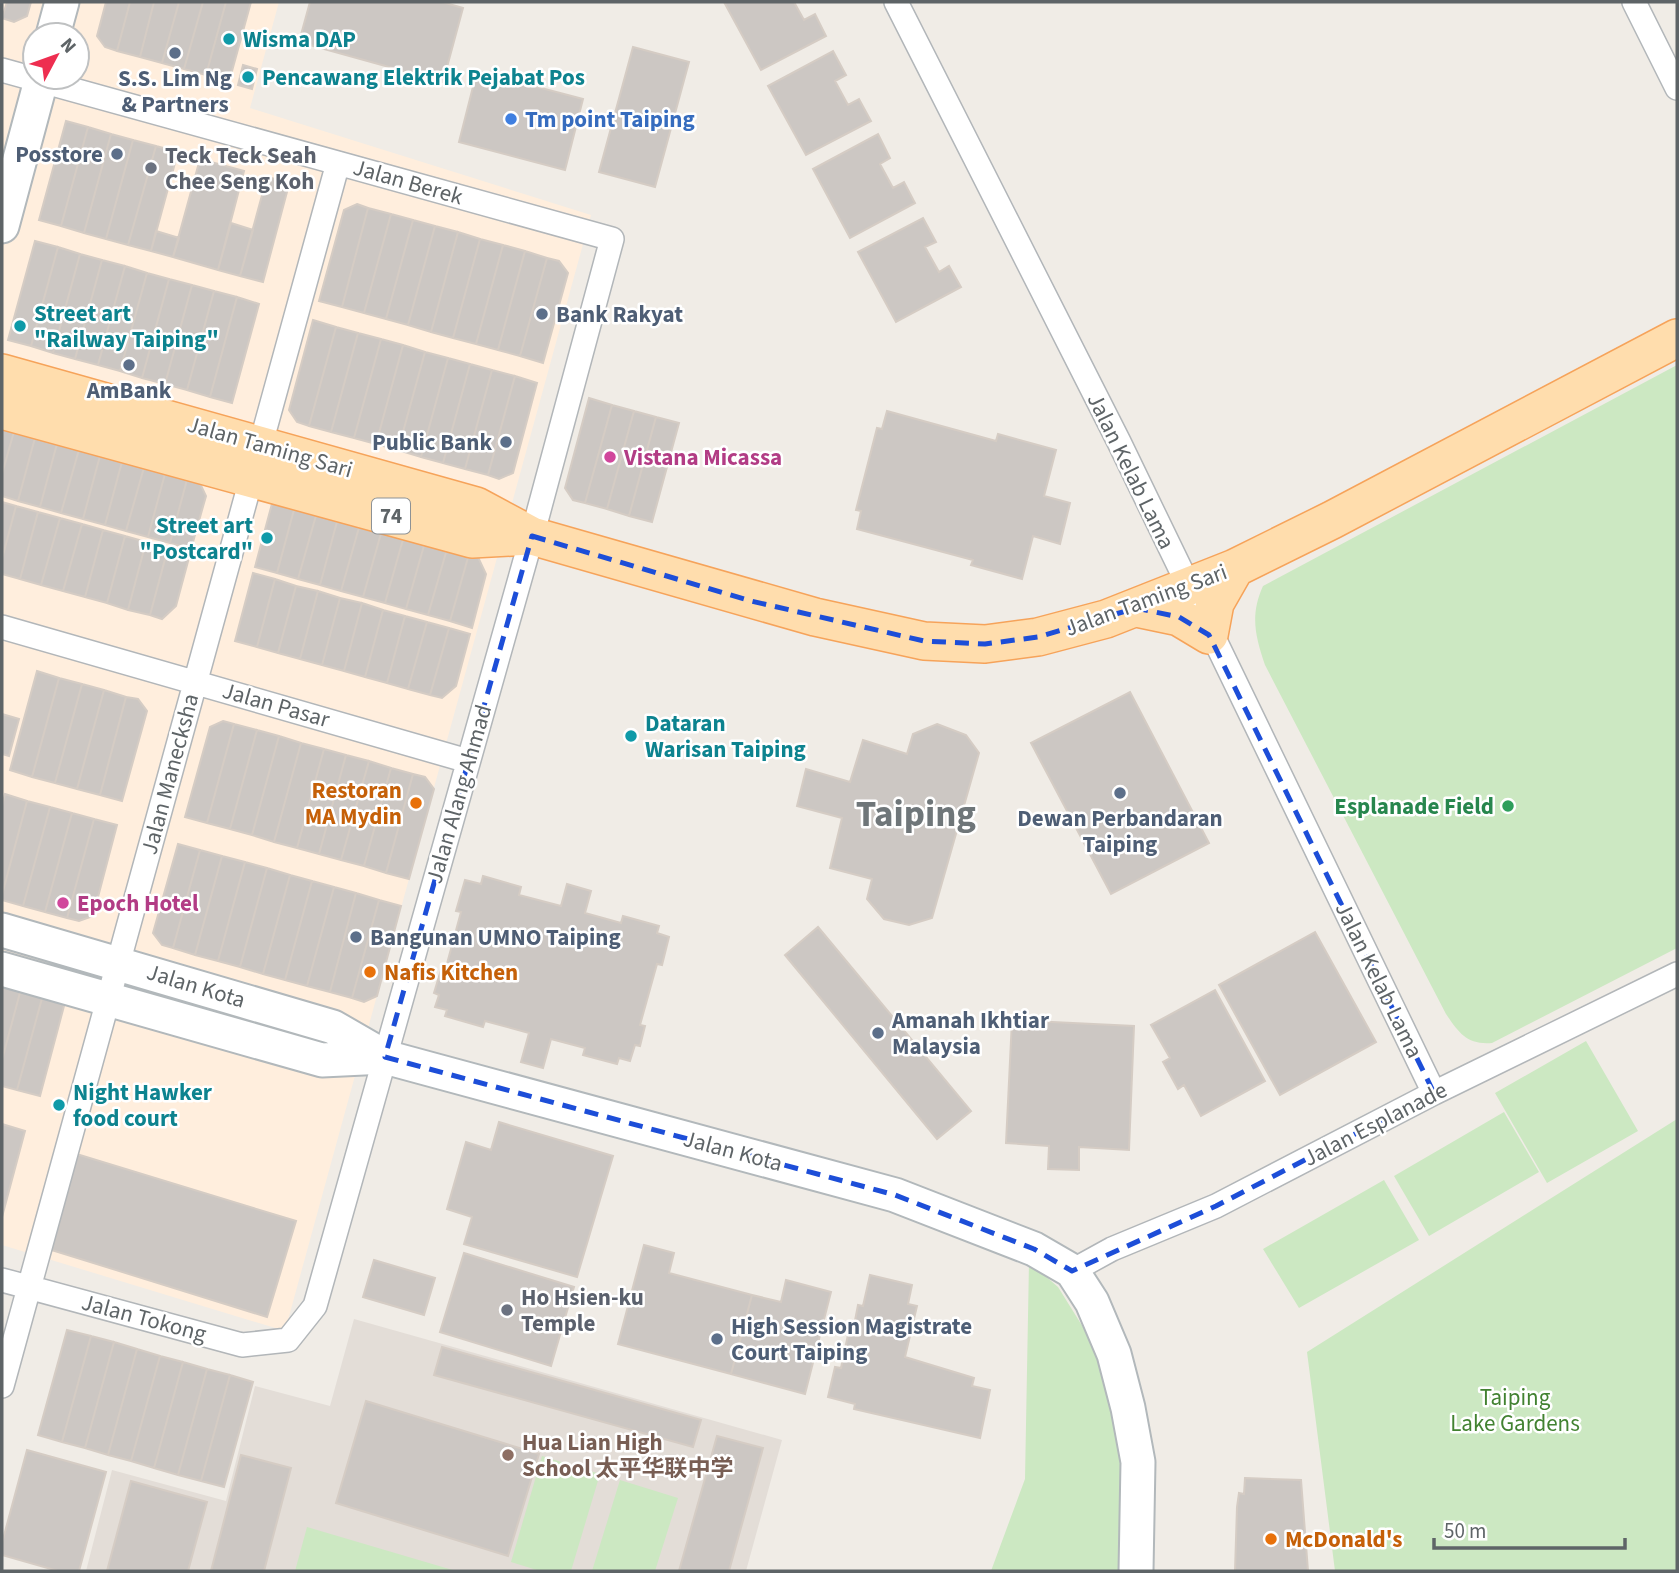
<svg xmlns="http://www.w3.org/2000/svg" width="1679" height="1573" viewBox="0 0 1679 1573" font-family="'Source Sans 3','Noto Sans SC',sans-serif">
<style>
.commercial{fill:#fed;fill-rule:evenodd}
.education{fill:#e3ddd7}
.green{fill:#cce8c2}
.building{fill:#ccc7c3;stroke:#d5ccc4;stroke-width:2}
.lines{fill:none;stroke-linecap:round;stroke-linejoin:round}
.street-casing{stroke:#b2b6b9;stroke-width:26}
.secondary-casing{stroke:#b2b8bb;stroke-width:37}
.primary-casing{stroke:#f6a35a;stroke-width:40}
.street{stroke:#fff;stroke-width:23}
.secondary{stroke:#fff;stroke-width:33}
.primary{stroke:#ffddad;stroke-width:37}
.marked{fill:none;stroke:#1d4ed8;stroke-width:5;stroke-dasharray:14 9;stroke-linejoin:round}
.culture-dot{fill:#0f9aa8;stroke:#fff;stroke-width:2.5}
.service-dot{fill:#5c6f8a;stroke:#fff;stroke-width:2.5}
.shop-dot{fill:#3f7fe0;stroke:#fff;stroke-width:2.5}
.worship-dot{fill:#6b7280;stroke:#fff;stroke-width:2.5}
.hotel-dot{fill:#d1479c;stroke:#fff;stroke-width:2.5}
.food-dot{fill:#e8710a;stroke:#fff;stroke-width:2.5}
.leisure-dot{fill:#2e9e5b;stroke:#fff;stroke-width:2.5}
.education-dot{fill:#8d6e63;stroke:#fff;stroke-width:2.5}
.labels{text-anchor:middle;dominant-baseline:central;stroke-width:5;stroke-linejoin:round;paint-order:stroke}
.shield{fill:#fff;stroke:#8e9295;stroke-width:2}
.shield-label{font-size:21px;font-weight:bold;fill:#5e6467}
.culture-label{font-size:23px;font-weight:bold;fill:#0d838f;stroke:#fff;text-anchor:start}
.service-label{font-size:23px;font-weight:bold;fill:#4e5e75;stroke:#fff;text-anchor:start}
.shop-label{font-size:23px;font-weight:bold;fill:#366cbe;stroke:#fff;text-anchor:start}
.worship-label{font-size:23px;font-weight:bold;fill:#5b616d;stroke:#fff;text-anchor:start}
.street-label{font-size:23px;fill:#5e6467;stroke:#fff}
.hotel-label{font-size:23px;font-weight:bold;fill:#b23c85;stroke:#fff;text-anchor:start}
.food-label{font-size:23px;font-weight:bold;fill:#c56008;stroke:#fff;text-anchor:start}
.leisure-label{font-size:23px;font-weight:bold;fill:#27864d;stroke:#fff;text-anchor:end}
.park-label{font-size:23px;fill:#428231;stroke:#fff}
.education-label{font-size:23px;font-weight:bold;fill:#785e54;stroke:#fff;text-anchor:start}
.town-label{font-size:37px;font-weight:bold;fill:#6f7679;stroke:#fff}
</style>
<rect width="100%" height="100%" fill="#f0ece6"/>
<path class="commercial" d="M2,2H279L250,108L591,215L285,1331L2,1245ZM35,35H77V77H35Z"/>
<path class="education" d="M354,1319L782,1440L746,1571H86L112,1470L226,1501L255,1386L330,1406Z"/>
<path class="green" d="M1677,365V948L1492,1043C1467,1045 1459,1033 1446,1014L1265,665C1255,635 1250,615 1263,586Z
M1586,1041L1638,1131L1547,1183L1495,1093Z
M1504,1112L1539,1172L1429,1236L1394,1176Z
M1677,1119V1571H1335L1307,1352Z
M1384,1180L1419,1240L1299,1308L1263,1249Z
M1029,1262L1058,1287L1091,1340L1113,1411L1129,1471L1122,1571H991L1025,1479Z
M542,1456L600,1474L571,1571H540L511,1562Z
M620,1480L678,1498L655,1571H592Z
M307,1527L456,1571H295Z"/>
<path class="building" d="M7,2H31L27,16L14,22L2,18Z
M106,2H130L117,51L105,47L97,36Z
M130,2H154L140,57L117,51Z
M154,2H179L162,63L140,57Z
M179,2H203L184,69L162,63Z
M203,2H226L206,75L184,69Z
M226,2H251L229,82L206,75Z
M310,2H442L463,8L443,82L299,42Z
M724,2H794L804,20L815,14L826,36L761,70Z
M633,47L689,62L655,187L599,172Z
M833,51L846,75L835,81L848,105L859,99L871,121L806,155L768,86Z
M243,65L257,69L252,89L238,85Z
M477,71L583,99L565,170L459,142Z
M66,121L88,127L61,226L39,220Z
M88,127L111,134L84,233L61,226Z
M111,134L133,140L106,239L84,233Z
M878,134L890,158L880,164L893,188L904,182L915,203L850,238L813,169Z
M133,140L156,146L128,245L106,239Z
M156,146L178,152L151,251L128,245Z
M200,159L244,171L218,270L173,257Z
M267,177L279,180L287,192L263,282L240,276Z
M357,204L368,208L342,307L319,301L344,210Z
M368,208L391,214L364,313L342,307Z
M391,214L413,220L386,319L364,313Z
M923,218L936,242L925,247L939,272L949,266L961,287L896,322L858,252Z
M413,220L435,226L408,325L386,319Z
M231,223L253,230L240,276L218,270Z
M435,226L458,232L431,332L408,325Z
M156,231L179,238L173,257L151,251Z
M458,232L480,239L453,338L431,332Z
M480,239L503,245L476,344L453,338Z
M35,241L58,247L31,346L8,340Z
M503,245L525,251L498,350L476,344Z
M58,247L80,254L53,353L31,346Z
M525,251L547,258L520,356L498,350Z
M80,254L102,260L75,359L53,353Z
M547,258L559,261L568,273L543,363L520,356Z
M102,260L125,266L98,365L75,359Z
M125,266L147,273L120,371L98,365Z
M147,273L169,279L142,378L120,371Z
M169,279L192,285L165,384L142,378Z
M192,285L214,291L187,390L165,384Z
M214,291L237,297L210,397L187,390Z
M237,297L259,304L232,403L210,397Z
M313,320L336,327L309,426L297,422L289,410Z
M336,327L358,333L331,432L309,426Z
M358,333L381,339L354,438L331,432Z
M381,339L403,345L376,444L354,438Z
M403,345L425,352L398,450L376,444Z
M425,352L448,358L421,457L398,450Z
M448,358L470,364L443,463L421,457Z
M470,364L492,370L465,469L443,463Z
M492,370L515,376L488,475L465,469Z
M515,376L537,383L513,473L499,479L488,475Z
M589,398L612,405L585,503L573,500L565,488Z
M612,405L634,411L607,509L585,503Z
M634,411L656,417L629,516L607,509Z
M887,411L996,441L998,434L1056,450L1044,496L1070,503L1060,544L1033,536L1022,579L971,565L973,560L857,529L861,511L856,510L877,428L882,429Z
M656,417L679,423L652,522L629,516Z
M2,424L15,428L2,474Z
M15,428L36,434L18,501L2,496V474Z
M36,434L58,440L40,507L18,501Z
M58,440L80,446L61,513L40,507Z
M80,446L101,452L83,519L61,513Z
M101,452L123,458L105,525L83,519Z
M123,458L145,464L126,531L105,525Z
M145,464L166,470L148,537L126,531Z
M166,470L188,476L170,543L148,537Z
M188,476L198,479L206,496L191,549L170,543Z
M273,500L295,506L277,573L255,567Z
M2,502L16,506L2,559Z
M16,506L38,512L20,579L2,574V559Z
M295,506L317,512L298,579L277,573Z
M38,512L60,518L41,585L20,579Z
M317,512L338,518L320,585L298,579Z
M60,518L82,524L63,591L41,585Z
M338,518L360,524L341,591L320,585Z
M82,524L103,530L85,597L63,591Z
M360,524L382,530L363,597L341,591Z
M103,530L125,536L107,603L85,597Z
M382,530L404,536L385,603L363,597Z
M125,536L146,542L128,610L107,603Z
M404,536L425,542L406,609L385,603Z
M146,542L168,548L150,615L128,610Z
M425,542L447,549L428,615L406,609Z
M168,548L190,554L176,606L162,619L150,615Z
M447,549L469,554L450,621L428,615Z
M469,554L478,557L486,574L472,628L450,621Z
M253,573L275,579L257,647L235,641Z
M275,579L296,586L278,653L257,647Z
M296,586L318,591L300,659L278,653Z
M318,591L340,598L322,665L300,659Z
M340,598L362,603L344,671L322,665Z
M362,603L383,610L365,677L344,671Z
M383,610L405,616L387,683L365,677Z
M405,616L427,622L408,689L387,683Z
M427,622L449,628L430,695L408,689Z
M449,628L470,634L456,686L442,698L430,695Z
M37,671L59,678L32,777L10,770Z
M59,678L82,684L55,783L32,777Z
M82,684L104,690L77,789L55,783Z
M104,690L126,697L100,795L77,789Z
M1130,692L1209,843L1111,894L1031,743Z
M126,697L138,699L147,711L122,801L100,795Z
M2,714L19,719L9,756L2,754Z
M223,721L234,724L207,823L185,817L210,727Z
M234,724L257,730L230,829L207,823Z
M937,724L966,735L979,753L932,918L909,925L884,919L867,899L872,879L830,868L842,818L797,806L806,769L850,782L863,740L907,754L913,734Z
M257,730L279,736L252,835L230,829Z
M279,736L301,743L274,842L252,835Z
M301,743L324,749L297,848L274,842Z
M324,749L346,755L319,854L297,848Z
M346,755L369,761L341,860L319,854Z
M369,761L391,768L364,866L341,860Z
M391,768L413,774L386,873L364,866Z
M413,774L425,777L434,789L409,879L386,873Z
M5,794L27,801L2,895V806Z
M27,801L50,807L23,906L2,900V895Z
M50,807L72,813L45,912L23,906Z
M72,813L94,819L67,918L45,912Z
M94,819L117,825L93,916L79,921L67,918Z
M178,844L200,850L173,948L162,945L153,933Z
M200,850L222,856L195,955L173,948Z
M222,856L245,862L218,961L195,955Z
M245,862L267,868L240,967L218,961Z
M267,868L290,875L263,974L240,967Z
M290,875L312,881L285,980L263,974Z
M483,876L521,887L519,895L561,906L567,884L591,891L585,913L621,923L623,916L659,926L657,933L669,937L662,965L657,964L640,1025L645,1026L640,1046L635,1045L630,1061L619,1058L617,1064L583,1055L585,1048L551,1039L543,1068L521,1062L529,1033L485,1021L483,1027L445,1016L447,1010L435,1007L439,995L434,993L441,970L445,971L461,912L456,911L465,880L481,884Z
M312,881L334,887L307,986L285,980Z
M334,887L356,893L330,992L307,986Z
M356,893L379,900L352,998L330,992Z
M379,900L401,906L377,996L364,1002L352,998Z
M818,927L971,1111L937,1139L785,955Z
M1315,932L1376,1042L1280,1095L1219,985Z
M2,979L22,985L2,1060Z
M22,985L44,991L17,1090L2,1086V1060Z
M1215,990L1265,1081L1201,1116L1184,1085L1178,1089L1163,1062L1170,1058L1151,1025Z
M44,991L56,994L64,1006L40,1096L17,1090Z
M1012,1020L1134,1026L1129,1150L1079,1147V1170L1048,1169L1049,1146L1006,1143Z
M499,1122L613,1156L577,1277L464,1244L472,1217L447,1209L466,1142L491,1150Z
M2,1124L25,1131L2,1217Z
M70,1152L296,1221L267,1317L42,1247Z
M644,1245L674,1253L669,1273L752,1295L731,1374L618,1344Z
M464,1253L574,1287L551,1366L440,1332Z
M374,1260L435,1278L424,1315L363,1297Z
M870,1275L912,1285L908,1304L917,1306L905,1357L974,1378L972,1386L990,1390L980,1438L854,1409L855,1404L828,1397L835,1367L841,1368L849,1330L853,1331L858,1305L863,1306Z
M786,1280L831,1292L805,1394L731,1374L752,1295L781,1302Z
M67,1330L91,1336L62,1442L38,1435Z
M91,1336L114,1342L85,1448L62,1442Z
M114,1342L137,1349L108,1455L85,1448Z
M442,1347L701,1420L693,1447L434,1375Z
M137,1349L160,1356L131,1461L108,1455Z
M160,1356L183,1362L154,1468L131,1461Z
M183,1362L207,1369L178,1475L154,1468Z
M207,1369L230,1375L201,1481L178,1475Z
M230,1375L253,1382L224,1487L201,1481Z
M366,1401L539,1454L508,1556L336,1503Z
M717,1436L763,1448L729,1571H679Z
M27,1450L106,1472L79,1571H58L2,1555V1543Z
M241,1455L291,1468L264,1571H211Z
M1245,1478L1301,1480L1308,1571H1235L1237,1507L1239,1493L1244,1494Z
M131,1481L207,1502L188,1571H107Z"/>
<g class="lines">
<g class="street-casing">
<path id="street" d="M896,2L1119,442L1434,1093
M1634,2L1677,88
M2,70L612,239L532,536L315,1306L288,1340L242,1345L2,1280
M2,627L468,761
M1072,1271L1112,1249L1216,1206L1434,1093L1677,974
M2,1386L338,163"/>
</g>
<g class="secondary-casing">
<path id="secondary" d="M53,35L62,2
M2,226L42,77
M2,930L333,1027L385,1057L895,1195L1034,1249L1072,1271L1092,1302L1114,1354L1128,1408L1138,1462L1136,1571
M2,969L322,1060L385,1057"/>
</g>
<g class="primary-casing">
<path id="primary" d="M2,373L476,506L532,536L815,617L924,641L985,644L1038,637L1106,619L1235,568L1332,520L1677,338
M2,410L472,539L531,536
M1136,608L1179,617L1209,635L1215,603L1235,568"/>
</g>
<use href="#street" class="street"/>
<use href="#secondary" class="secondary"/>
<use href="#primary" class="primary"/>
</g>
<path class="marked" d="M532,536L751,601L924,641L985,644L1038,637L1136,608L1179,617L1209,635L1434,1093L1216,1206L1072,1271L1034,1249L895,1195L385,1057Z"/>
<g class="culture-dot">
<circle cx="229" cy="39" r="7"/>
<circle cx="248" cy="77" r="7"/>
<circle cx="20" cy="326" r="7"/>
<circle cx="267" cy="538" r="7"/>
<circle cx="631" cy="736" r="7"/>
<circle cx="59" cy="1105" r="7"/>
</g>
<g class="service-dot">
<circle cx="175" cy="53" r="7"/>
<circle cx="117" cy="154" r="7"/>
<circle cx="542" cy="314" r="7"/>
<circle cx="129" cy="365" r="7"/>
<circle cx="506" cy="442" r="7"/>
<circle cx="1120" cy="793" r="7"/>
<circle cx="356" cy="937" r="7"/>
<circle cx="878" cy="1033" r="7"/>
<circle cx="717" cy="1339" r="7"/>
</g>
<circle class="shop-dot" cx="511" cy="119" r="7"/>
<g class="worship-dot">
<circle cx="151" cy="168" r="7"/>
<circle cx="507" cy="1310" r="7"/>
</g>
<g class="hotel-dot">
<circle cx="610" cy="457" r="7"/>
<circle cx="63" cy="903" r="7"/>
</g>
<g class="food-dot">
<circle cx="416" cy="803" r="7"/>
<circle cx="370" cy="972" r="7"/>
<circle cx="1271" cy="1539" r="7"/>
</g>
<circle class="leisure-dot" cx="1508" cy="806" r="7"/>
<circle class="education-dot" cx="508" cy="1455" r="7"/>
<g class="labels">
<rect class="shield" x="372" y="498.5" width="38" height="35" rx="5"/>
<g class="shield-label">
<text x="391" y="516">74</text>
</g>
<g class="culture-label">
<text x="243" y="39">Wisma DAP</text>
<text x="262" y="77">Pencawang Elektrik Pejabat Pos</text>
<text x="34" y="313">Street art<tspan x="34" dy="26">"Railway Taiping"</tspan></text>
<text x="253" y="525" text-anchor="end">Street art<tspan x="253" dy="26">"Postcard"</tspan></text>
<text x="645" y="723">Dataran<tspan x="645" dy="26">Warisan Taiping</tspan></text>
<text x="73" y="1092">Night Hawker<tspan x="73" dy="26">food court</tspan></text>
</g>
<g class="service-label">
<text x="175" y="78" text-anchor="middle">S.S. Lim Ng<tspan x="175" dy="26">&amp; Partners</tspan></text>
<text x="103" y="154" text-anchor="end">Posstore</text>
<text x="556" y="314">Bank Rakyat</text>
<text x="129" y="390" text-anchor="middle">AmBank</text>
<text x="492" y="442" text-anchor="end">Public Bank</text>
<text x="1120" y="818" text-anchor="middle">Dewan Perbandaran<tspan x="1120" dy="26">Taiping</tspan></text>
<text x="370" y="937">Bangunan UMNO Taiping</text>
<text x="892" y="1020">Amanah Ikhtiar<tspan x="892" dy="26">Malaysia</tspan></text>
<text x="731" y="1326">High Session Magistrate<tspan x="731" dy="26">Court Taiping</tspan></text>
</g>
<g class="shop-label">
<text x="525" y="119">Tm point Taiping</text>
</g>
<g class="worship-label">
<text x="165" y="155">Teck Teck Seah<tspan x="165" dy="26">Chee Seng Koh</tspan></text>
<text x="521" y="1297">Ho Hsien-ku<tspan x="521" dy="26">Temple</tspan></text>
</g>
<g class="street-label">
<text transform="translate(408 182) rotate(16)">Jalan Berek</text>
<text transform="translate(270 447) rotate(16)">Jalan Taming Sari</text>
<text transform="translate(1131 471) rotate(64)">Jalan Kelab Lama</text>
<text transform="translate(1146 600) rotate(-20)">Jalan Taming Sari</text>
<text transform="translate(276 705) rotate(16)">Jalan Pasar</text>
<text transform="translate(170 774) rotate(-75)">Jalan Manecksha</text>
<text transform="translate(459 794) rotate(-74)">Jalan Alang Ahmad</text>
<text transform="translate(1379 980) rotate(64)">Jalan Kelab Lama</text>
<text transform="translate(196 986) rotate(17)">Jalan Kota</text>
<text transform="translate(1375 1124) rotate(-27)">Jalan Esplanade</text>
<text transform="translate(733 1151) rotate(15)">Jalan Kota</text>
<text transform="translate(144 1318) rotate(15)">Jalan Tokong</text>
</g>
<g class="hotel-label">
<text x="624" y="457">Vistana Micassa</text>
<text x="77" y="903">Epoch Hotel</text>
</g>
<g class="food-label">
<text x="402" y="790" text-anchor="end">Restoran<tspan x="402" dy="26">MA Mydin</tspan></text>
<text x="384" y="972">Nafis Kitchen</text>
<text x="1285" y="1539">McDonald's</text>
</g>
<g class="leisure-label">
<text x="1494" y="806">Esplanade Field</text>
</g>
<g class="park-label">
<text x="1515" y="1397">Taiping<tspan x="1515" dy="26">Lake Gardens</tspan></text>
</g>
<g class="education-label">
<text x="522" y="1442">Hua Lian High<tspan x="522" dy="26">School 太平华联中学</tspan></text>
</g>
<g class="town-label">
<text x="916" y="814">Taiping</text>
</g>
</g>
<rect width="1679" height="1573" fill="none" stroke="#5e6467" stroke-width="7"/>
<g transform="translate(56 56) rotate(49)"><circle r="33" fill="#ffffff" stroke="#bfc1c2" stroke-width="2"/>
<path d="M0-5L12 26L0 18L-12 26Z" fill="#ee2e50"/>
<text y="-10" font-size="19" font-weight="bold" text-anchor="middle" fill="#5e6467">N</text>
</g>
<path d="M1434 1538v10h191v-10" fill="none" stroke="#5e6467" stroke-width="3.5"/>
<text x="1444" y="1538" font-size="21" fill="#5e6467" stroke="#ffffff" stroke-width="5" paint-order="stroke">50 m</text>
</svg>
